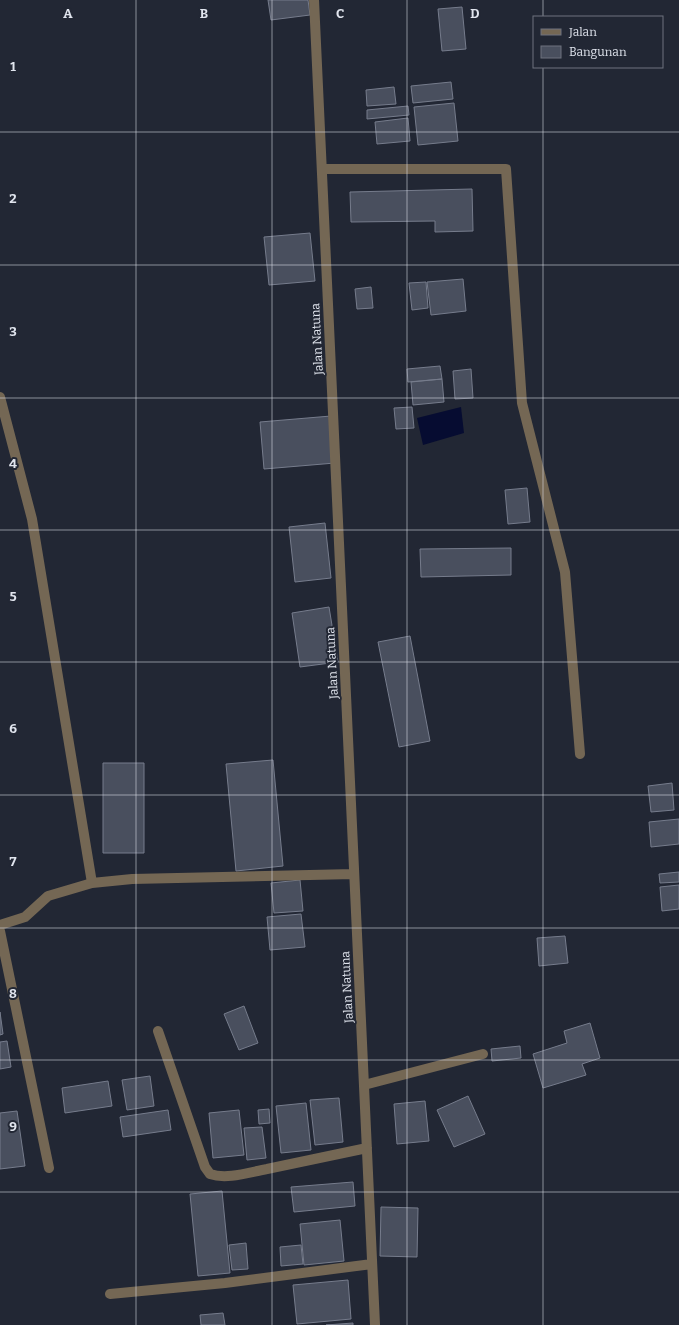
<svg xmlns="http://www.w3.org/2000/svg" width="679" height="1325" viewBox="0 0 679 1325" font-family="Bitter,serif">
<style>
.water{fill:#060c31}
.building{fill:#494f5e;stroke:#767c8c}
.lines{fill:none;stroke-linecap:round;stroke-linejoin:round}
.minor{stroke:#746754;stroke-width:10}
.grid{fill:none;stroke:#e1e5ee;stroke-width:1;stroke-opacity:0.55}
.labels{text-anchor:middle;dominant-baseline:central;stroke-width:4;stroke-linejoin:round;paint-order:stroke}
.street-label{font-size:12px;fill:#e1e5ee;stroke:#222734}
.grid-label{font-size:13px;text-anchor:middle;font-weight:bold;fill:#e1e5ee;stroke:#222734;stroke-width:4;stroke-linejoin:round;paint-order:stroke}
</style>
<rect width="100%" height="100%" fill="#222734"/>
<path class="water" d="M461,407L464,433L423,445L417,418Z"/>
<path class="building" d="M268,0H308L310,15L271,20Z
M462,7L466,49L442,51L438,9Z
M451,82L453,99L413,103L411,86Z
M394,87L396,104L367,106L366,90Z
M454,103L458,141L418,145L414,107Z
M408,106L409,115L367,119V110Z
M408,118L410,141L377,144L375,122Z
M472,189L473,231L435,232V221L351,222L350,192Z
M310,233L315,281L269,285L264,237Z
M463,279L466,311L431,315L427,282Z
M426,282L428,308L412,310L409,283Z
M371,287L373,308L357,309L355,289Z
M440,366L442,379L408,382L407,369Z
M471,369L473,398L455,399L453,371Z
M442,379L444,402L413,405L411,382Z
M412,407L414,428L396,429L394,408Z
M331,416L335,463L264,469L260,422Z
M527,488L530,522L508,524L505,490Z
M325,523L331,578L295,582L289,527Z
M511,548V575L421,577L420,549Z
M329,607L338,662L300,667L292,613Z
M410,636L430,741L399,747L378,642Z
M273,760L283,866L236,871L226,764Z
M103,763H144V853H103Z
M672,783L674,810L651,812L648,786Z
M679,819V844L651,847L649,822Z
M679,872V882L660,883L659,874Z
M300,880L303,911L274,913L271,883Z
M679,885V909L662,911L660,887Z
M301,914L305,947L270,950L267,917Z
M565,936L568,963L539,966L537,938Z
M244,1006L258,1043L239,1050L224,1014Z
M0,1012L3,1034L0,1035Z
M590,1023L600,1058L582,1064L586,1075L543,1088L533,1054L567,1043L564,1031Z
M7,1041L11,1067L0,1069V1042Z
M520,1046L521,1058L492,1061L491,1049Z
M150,1076L154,1106L127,1110L122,1080Z
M108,1081L112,1106L65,1113L62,1088Z
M468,1096L485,1134L454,1147L437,1110Z
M339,1098L343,1142L315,1145L310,1100Z
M425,1101L429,1141L397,1144L394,1104Z
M306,1103L311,1150L281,1153L276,1106Z
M269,1109L270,1123L259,1124L258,1110Z
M168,1110L171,1130L123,1137L120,1117Z
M239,1110L244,1155L213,1158L209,1113Z
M17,1111L25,1166L0,1169V1113Z
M262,1127L266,1158L247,1160L244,1128Z
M353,1182L355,1206L294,1212L291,1187Z
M222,1191L230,1273L198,1276L190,1194Z
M381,1207L418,1208L417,1257L380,1256Z
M340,1220L344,1261L304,1265L300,1224Z
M246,1243L248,1269L232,1270L229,1245Z
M301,1245L303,1264L281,1266L280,1247Z
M348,1280L351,1319L297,1324L293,1285Z
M223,1313L225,1325H201L200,1315Z
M353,1323V1325H326Z"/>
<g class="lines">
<path class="minor" d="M314,0L375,1325
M322,169H506L522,403L565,572L580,754
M0,397L32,519L92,883
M0,925L25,917L48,896L92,883L132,879L354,874
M0,931L49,1168
M158,1031L205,1167L210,1174C227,1180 250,1172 267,1169C301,1162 334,1155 367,1148
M364,1085L483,1054
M110,1294L225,1283L372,1264"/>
</g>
<path class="grid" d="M136,0V1325M272,0V1325M407,0V1325M543,0V17M543,67V1325M0,132H679M0,265H679M0,398H679M0,530H679M0,662H679M0,795H679M0,928H679M0,1060H679M0,1192H679"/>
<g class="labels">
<g class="street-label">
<text transform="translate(317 339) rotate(-93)">Jalan Natuna</text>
<text transform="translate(332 663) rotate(-93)">Jalan Natuna</text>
<text transform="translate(347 987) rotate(-93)">Jalan Natuna</text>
</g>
</g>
<g class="grid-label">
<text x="68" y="18">A</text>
<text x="204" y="18">B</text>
<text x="340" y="18">C</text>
<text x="475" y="18">D</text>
<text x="13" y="71">1</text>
<text x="13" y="203">2</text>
<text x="13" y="336">3</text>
<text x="13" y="468">4</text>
<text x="13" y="601">5</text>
<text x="13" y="733">6</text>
<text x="13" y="866">7</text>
<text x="13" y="998">8</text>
<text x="13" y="1131">9</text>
</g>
<rect x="533" y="16" width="130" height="52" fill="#222734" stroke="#6e737e"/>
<rect x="541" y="29" width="20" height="6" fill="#746754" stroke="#6e737e"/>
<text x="569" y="36" font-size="12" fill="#e1e5ee">Jalan</text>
<rect x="541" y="46" width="20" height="12" fill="#494f5e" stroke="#6e737e"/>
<text x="569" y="56" font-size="12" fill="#e1e5ee">Bangunan</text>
</svg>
